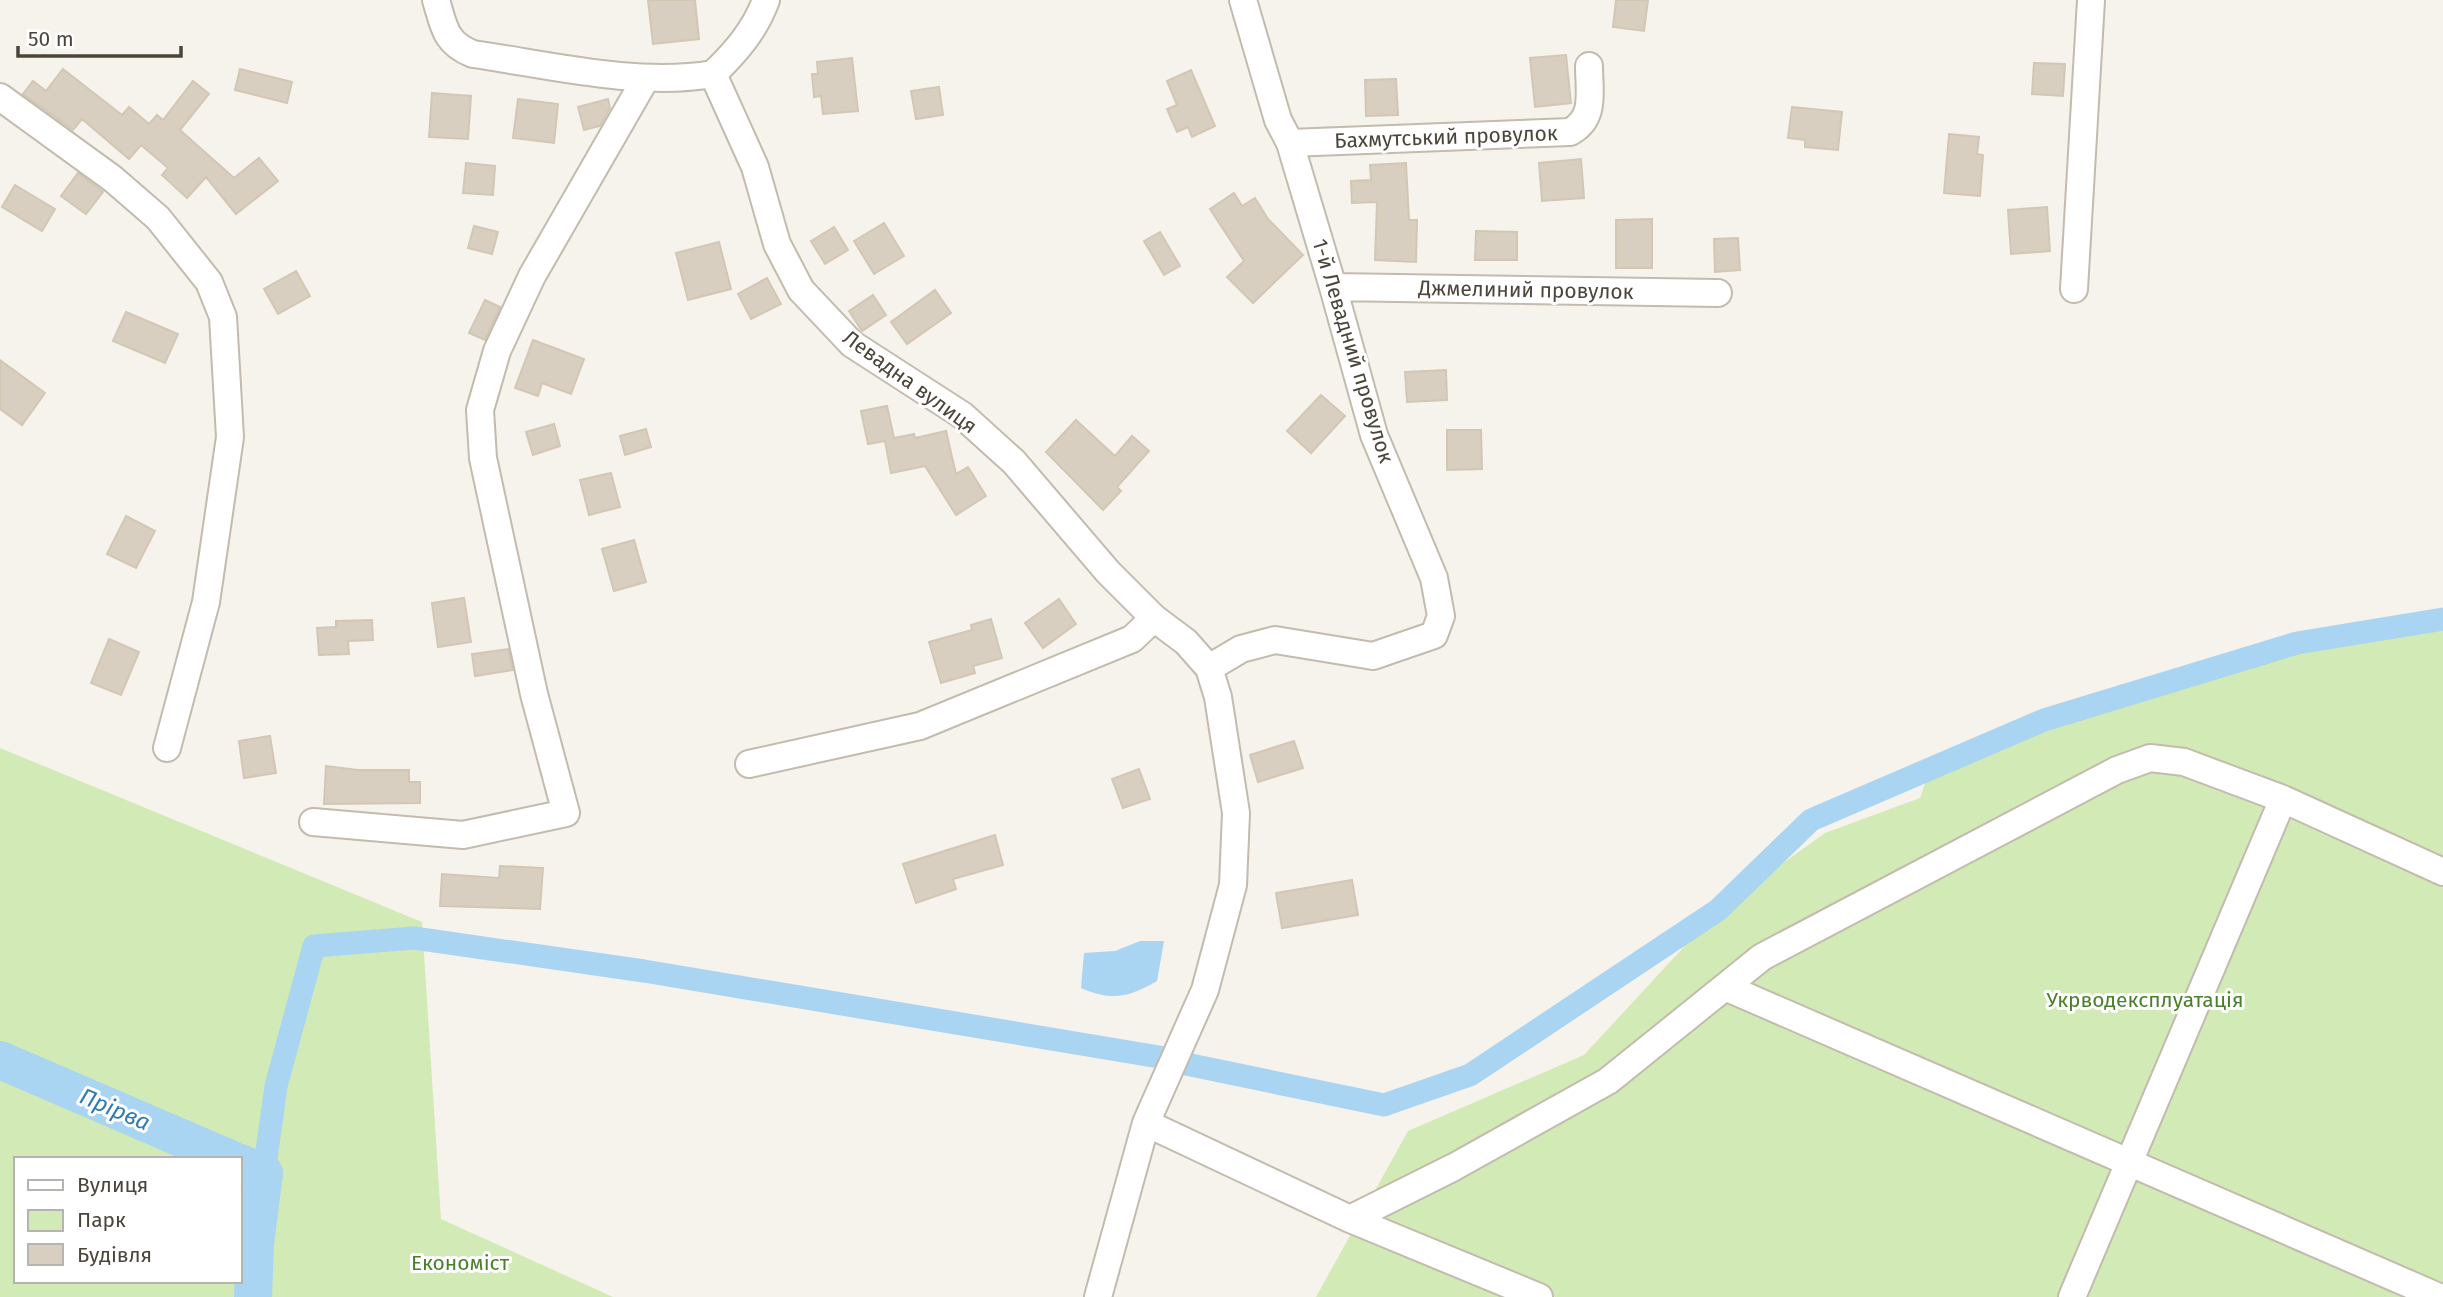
<svg xmlns="http://www.w3.org/2000/svg" width="2443" height="1297" viewBox="0 0 2443 1297" font-family="'Fira Sans',sans-serif">
<style>
.green{fill:#d2eab5;fill-rule:evenodd}
.water{fill:#a9d4f2}
.lines{fill:none;stroke-linecap:round;stroke-linejoin:round}
.canal{stroke:#a9d4f2;stroke-width:23}
.river{stroke:#a9d4f2;stroke-width:38}
.building{fill:#d8cfc1;stroke:#d3c7b4;stroke-width:2}
.minor-casing{stroke:#c2bbae;stroke-width:30}
.minor{stroke:#fff;stroke-width:26}
.labels{text-anchor:middle;dominant-baseline:central;stroke-width:6;stroke-linejoin:round;paint-order:stroke}
.street-label{font-size:21px;fill:#4b4439;stroke:#fff}
.park-label{font-size:21px;fill:#4a7f2a;stroke:#fff}
.water-label{font-size:23px;font-style:italic;fill:#2e7ab2;stroke:#fff}
</style>
<rect width="100%" height="100%" fill="#f6f3ec"/>
<path class="green" d="M2443,630V1297H1316L1408,1131L1584,1055L1718,910L1825,833L1920,798L1929,771L2044,720L2164,685L2377,634Z
M0,748L422,922L441,1219L613,1297H0ZM16,1159H240V1281H16Z"/>
<path class="water" d="M1140,941H1164L1157,981C1128,998 1111,1001 1081,988L1084,953L1115,951Z"/>
<g class="lines">
<path class="canal" d="M1181,1063L1384,1105L1470,1075L1718,910L1811,820L2044,720L2297,643L2443,619
M264,1173L276,1086L314,946L414,938L644,971L1159,1057"/>
<path class="river" d="M0,1060L230,1159
M240,1163L264,1173L255,1243L253,1297"/>
</g>
<path class="building" d="M648,0H695L699,39L653,44Z
M1616,0H1648L1644,31L1613,27Z
M1566,55L1571,103L1535,107L1530,58Z
M852,58L858,111L823,114L821,96L814,97L812,74H818L817,62Z
M2034,63L2065,64L2063,96L2032,94Z
M63,69L122,115L129,107L149,124L157,115L163,120L193,81L209,94L180,130L234,178L259,158L278,181L236,214L206,177L187,198L162,175L168,168L141,145L129,159L82,119L73,130L23,94L33,81L46,91Z
M240,69L292,82L287,103L235,90Z
M1191,70L1215,126L1192,137L1188,127L1177,132L1167,109L1177,105L1167,81Z
M1396,79L1398,115L1366,116L1365,80Z
M939,87L943,115L916,119L911,91Z
M432,93L471,96L468,139L429,137Z
M518,99L558,104L554,143L513,138Z
M608,99L610,108L600,126L584,130L578,107Z
M1792,107L1842,112L1838,150L1805,147V140L1788,138Z
M1949,134L1979,137L1977,154L1983,155L1980,196L1944,193Z
M1581,159L1584,198L1542,201L1539,163Z
M466,163L495,166L493,195L463,193Z
M1406,163L1409,220H1417L1416,262L1375,260L1377,202L1352,203L1351,181L1371,180L1370,165Z
M78,173L103,192L86,214L61,196Z
M15,185L55,209L42,231L2,207Z
M1234,193L1242,206L1255,198L1268,219L1303,255L1253,303L1227,277L1244,261L1210,209Z
M2047,207L2050,251L2011,254L2008,210Z
M1652,219V268H1616V220Z
M884,223L904,256L874,274L854,241Z
M474,226L498,232L492,254L468,248Z
M834,227L848,250L825,264L811,241Z
M1476,231L1517,232V260H1475Z
M1160,232L1180,266L1164,275L1144,241Z
M1738,238L1740,270L1715,272L1714,239Z
M719,242L731,289L688,300L676,253Z
M296,271L310,296L278,314L264,289Z
M767,278L781,304L751,319L738,294Z
M935,290L951,313L907,344L891,322Z
M873,295L886,315L862,331L849,311Z
M485,300L500,307L485,340L469,333Z
M126,312L178,334L165,363L113,341Z
M533,340L584,359L571,394L542,383L538,396L515,388Z
M0,360L45,393L22,425L0,409Z
M1446,370L1447,400L1407,402L1405,372Z
M1321,395L1345,416L1311,453L1287,431Z
M887,406L894,438L914,434L915,438L946,431L956,474L968,467L986,496L956,515L925,466L891,473L885,441L868,444L861,411Z
M1076,420L1115,456L1132,436L1149,451L1117,487L1121,491L1103,510L1046,452Z
M554,424L560,446L533,455L526,432Z
M646,429L651,447L625,455L620,436Z
M1447,430H1481L1482,469L1447,470Z
M611,473L620,507L589,515L580,480Z
M126,516L155,531L136,568L107,554Z
M634,540L646,582L614,591L602,549Z
M464,598L471,642L438,647L432,603Z
M1059,599L1076,624L1043,648L1025,623Z
M991,619L1002,658L973,666L975,673L941,683L929,642L972,630L971,625Z
M372,620L373,640L348,641L349,654L319,655L317,628L336,627V621Z
M109,639L139,652L121,695L91,683Z
M508,649L513,670L475,676L472,654Z
M270,736L276,773L244,778L239,741Z
M1294,741L1303,768L1258,782L1250,755Z
M326,766L358,770H409V782H420V803L324,804Z
M1139,769L1150,799L1123,808L1112,779Z
M995,835L1003,865L953,879L956,889L916,903L903,864Z
M500,866L543,868L540,909L440,906L442,874L499,878Z
M1352,880L1358,915L1282,928L1276,893Z"/>
<g class="lines">
<g class="minor-casing">
<path id="minor" d="M436,0C444,27 445,43 473,54C549,65 638,87 713,74L755,167L777,244L801,290L852,344L962,415L1014,462L1108,572L1154,618L1186,642L1209,668L1218,697L1236,813L1233,885L1205,990L1146,1123L1098,1297
M713,74C736,52 755,30 766,0
M0,97L113,179L158,218L209,282L223,317L230,437L206,602L167,748
M1290,143L1570,132C1596,118 1589,92 1589,66
M1333,287L1718,293
M2074,289L2091,0
M1209,668L1241,649L1275,640L1373,656L1434,635L1441,616L1434,578L1374,435L1333,287L1290,143L1278,120L1243,0
M749,764L920,726L1132,639L1154,618
M313,822L463,835L566,813L534,694L483,458L480,410L497,351L532,276L646,78
M1725,987L2439,1297
M1146,1123L1350,1219L1539,1297
M1350,1219L1454,1167L1608,1081L1762,957L2117,770L2150,758L2184,762L2283,799L2443,872
M2072,1297L2283,799"/>
</g>
<use href="#minor" class="minor"/>
</g>
<g class="labels">
<g class="street-label">
<text transform="translate(1446 137) rotate(-2)">Бахмутський провулок</text>
<text transform="translate(1526 290) rotate(1)">Джмелиний провулок</text>
<text transform="translate(1353 351) rotate(73)">1-й Левадний провулок</text>
<text transform="translate(910 382) rotate(36)">Левадна вулиця</text>
</g>
<g class="park-label">
<text x="2145" y="1000">Укрводексплуатація</text>
<text x="460" y="1263">Економіст</text>
</g>
<g class="water-label">
<text transform="translate(115 1109) rotate(23)">Прірва</text>
</g>
</g>
<rect x="14" y="1157" width="228" height="126" fill="#ffffff" stroke="#b7b4b0" stroke-width="2"/>
<rect x="28" y="1180" width="35" height="10" fill="#ffffff" stroke="#b7b4b0" stroke-width="2"/>
<text x="77" y="1192" font-size="21" fill="#4b4439">Вулиця</text>
<rect x="28" y="1210" width="35" height="21" fill="#d2eab5" stroke="#b7b4b0" stroke-width="2"/>
<text x="77" y="1227" font-size="21" fill="#4b4439">Парк</text>
<rect x="28" y="1244" width="35" height="21" fill="#d8cfc1" stroke="#b7b4b0" stroke-width="2"/>
<text x="77" y="1262" font-size="21" fill="#4b4439">Будівля</text>
<path d="M18 46v10h163v-10" fill="none" stroke="#4b4439" stroke-width="3.5"/>
<text x="28" y="46" font-size="21" fill="#4b4439" stroke="#ffffff" stroke-width="5" paint-order="stroke">50 m</text>
</svg>
